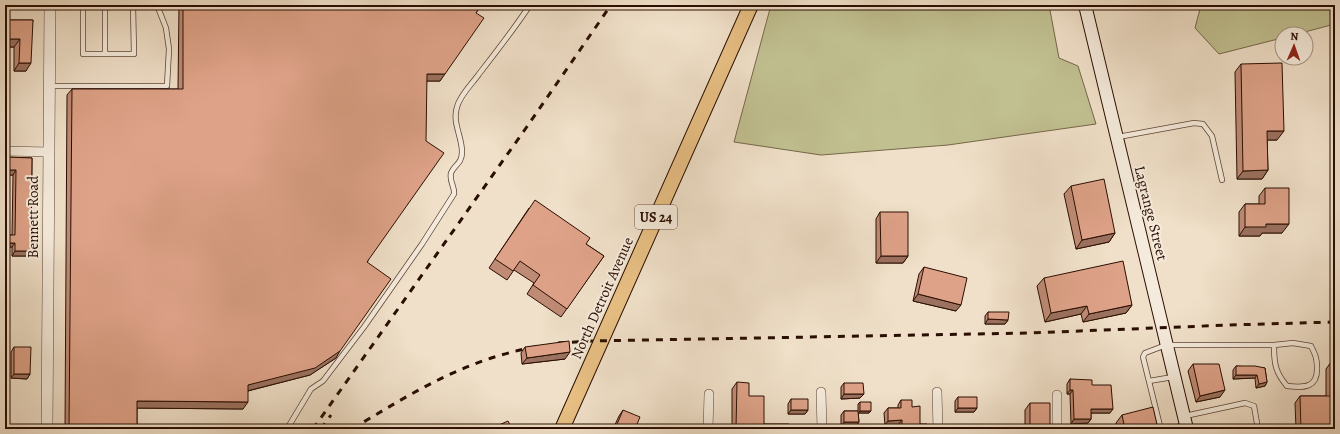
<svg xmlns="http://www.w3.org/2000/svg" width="1340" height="434" viewBox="0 0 1340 434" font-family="Alegreya,serif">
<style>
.green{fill:#c1c091;stroke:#76674a}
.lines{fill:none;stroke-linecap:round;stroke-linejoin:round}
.service-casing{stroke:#5c4234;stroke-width:6}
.minor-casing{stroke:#5c4234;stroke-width:10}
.tertiary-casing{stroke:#5c4234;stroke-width:12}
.secondary-casing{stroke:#2a0e02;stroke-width:14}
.primary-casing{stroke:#2a0e02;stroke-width:16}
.service{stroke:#f5ebdc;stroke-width:4.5}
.minor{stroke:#f5ebdc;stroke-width:9}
.tertiary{stroke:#f5ebdc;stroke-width:11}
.secondary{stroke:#f5ebdc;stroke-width:12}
.primary{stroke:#e8c084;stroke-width:14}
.rail{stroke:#2a0e02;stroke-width:3;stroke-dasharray:7 7;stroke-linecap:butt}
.wall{fill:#bf8b75;stroke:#2a0e02}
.shaded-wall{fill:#9b715f;stroke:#2a0e02}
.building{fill:#dea288;stroke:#2a0e02}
.labels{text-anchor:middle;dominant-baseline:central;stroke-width:4;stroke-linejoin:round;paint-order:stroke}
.shield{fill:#f5ebdc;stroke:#675043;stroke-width:1}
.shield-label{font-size:14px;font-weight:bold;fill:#2a0e02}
.street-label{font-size:15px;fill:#2a0e02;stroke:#f5ebdc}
</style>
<rect width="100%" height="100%" fill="#f0e0c9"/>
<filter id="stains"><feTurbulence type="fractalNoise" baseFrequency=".005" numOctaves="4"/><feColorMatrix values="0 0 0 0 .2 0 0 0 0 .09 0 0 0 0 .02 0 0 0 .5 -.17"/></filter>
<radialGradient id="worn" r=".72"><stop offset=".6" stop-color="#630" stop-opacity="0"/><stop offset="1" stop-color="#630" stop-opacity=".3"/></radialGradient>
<path class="green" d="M771,5H1049L1059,58L1078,66L1096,124L948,145L821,155L734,142Z
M1201,5H1335V24L1297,34H1282V38L1219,54L1195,28Z"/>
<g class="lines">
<g class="service-casing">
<path id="service" d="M83,5V54H134L133,5
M105,54V5
M49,86H167L169,49L166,28L157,5
M1118,137L1194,123L1203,124L1212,136L1222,180
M1149,381L1173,377
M1185,416L1245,403L1254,406L1258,429
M287,429L311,389L323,381L364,327L422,244L454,194C455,187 449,181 451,173C454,165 462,164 462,152C462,136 452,123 457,107C460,95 472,84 479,74C497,51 514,29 530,5
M1164,429L1160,426L1143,357L1145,353L1166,345H1274C1274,363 1275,372 1287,386C1304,388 1318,388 1317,367C1317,358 1315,354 1311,346L1293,343L1274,345
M1168,429L1186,425"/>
</g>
<g class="minor-casing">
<path id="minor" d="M5,151L49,152
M821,392L822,429
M937,392L938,429
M1057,395V429
M708,429L709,394"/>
</g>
<g class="tertiary-casing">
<path id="tertiary" d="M47,429L50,5"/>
</g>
<g class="secondary-casing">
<path id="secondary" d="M1085,5L1187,429"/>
</g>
<g class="primary-casing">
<path id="primary" d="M562,429L751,5"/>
</g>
<use href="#service" class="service"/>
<use href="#minor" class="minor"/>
<use href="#tertiary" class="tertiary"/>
<use href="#secondary" class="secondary"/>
<use href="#primary" class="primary"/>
<path class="rail" d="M558,343L591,341L1029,333L1230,325L1335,322
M313,429L526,128L611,5
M321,429L331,415
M352,429C412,393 464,360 535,347"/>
</g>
<path class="wall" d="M179,5H481L476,13L440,81H427L336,358L310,375L248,391L243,409L137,408V429H65L67,95L72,89H178Z
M5,20H33L26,71H14V47H5Z
M1241,64L1277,140H1267L1268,170L1262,179H1237L1235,72Z
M5,157L32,158L31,251L28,256H12V247H5V235H12L13,175H5Z
M1071,186L1115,233L1109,242L1076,249L1064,194Z
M1265,188L1282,233H1262L1260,236H1239V212L1245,204H1259V196Z
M529,208L586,244L604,256L561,317L527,294L534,283L514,270L507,280L489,268Z
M880,212L908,256L903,263H876V219Z
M924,267L956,311L913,301L919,274Z
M1044,278L1132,305L1126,313L1083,322L1081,314L1045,322L1037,286Z
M988,312L1008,320L1005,324H985V316Z
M14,347L30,374L27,379L11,378V352Z
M525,347L565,359L522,364L521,353Z
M1331,362L1335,429H1296L1295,403L1300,396H1326V369Z
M1193,364L1220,397L1196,402L1188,371Z
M1236,366L1265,368L1267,382L1265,386L1256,388L1255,378L1233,379V370Z
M1070,379L1092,385L1110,413H1091V419L1088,423L1071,424L1070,394H1067V384Z
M737,382L749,396L764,424L789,429H732V389Z
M844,383L864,394L860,398L841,399V387Z
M958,397L977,408L974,412H955V401Z
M791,399L808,410L805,414H788V404Z
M901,400L912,407L920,424L927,429H898V425H885L884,413L888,408H898V405Z
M860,402L869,413H858L859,422L855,427H841V415L844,411H858V404Z
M1030,403L1050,429H1025V410Z
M623,410L635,429H613L619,416Z
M1122,415L1158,429H1117L1116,423Z"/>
<path class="shaded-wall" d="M5,39H20L14,47H5Z
M19,63H31L26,71H14Z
M427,74H445L440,81H422Z
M1267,131H1284L1277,140H1261Z
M6,170H16L13,175H5V172Z
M1268,170L1262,179H1237L1243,171Z
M1266,224H1289L1282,233H1262L1260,236H1239L1245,227Z
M1115,233L1109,242L1076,249L1082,240Z
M5,243H15L12,247H5Z
M15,251H31L28,256H12Z
M881,256H908L903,263H876Z
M918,294L961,305L956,311L913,301Z
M1132,305L1126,313L1083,322L1089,314Z
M1087,306L1081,314L1045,322L1051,313Z
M988,319L1008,320L1005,324H985Z
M340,351L336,358L310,375L243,392L248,385Z
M570,352L565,359L522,364L527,358Z
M14,374H30L27,379L11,378Z
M1236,375H1257L1255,378L1233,379Z
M1267,382L1265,386L1256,388L1259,384Z
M1070,390H1073L1070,394H1067Z
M1225,390L1220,397L1196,402L1200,396Z
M844,394H864L860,398L841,399Z
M137,401L248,402L243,409L132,408Z
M958,408H977L974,412H955Z
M1091,409H1113L1110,413H1088Z
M791,410H808L805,414H788Z
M860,411H871L869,413H858Z
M1074,419H1091L1088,423L1071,424Z
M902,420L898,425H885L888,421Z
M844,422H859L855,427H841Z"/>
<path class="building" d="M183,5H481L476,13L484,18L445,74H427L426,141L444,153L367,262L391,279L340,351L315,368L248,385V402L137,401V429H69L72,89H183Z
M5,20H33L31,63H19L20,39H5Z
M1282,63L1284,131H1267L1268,170L1243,171L1241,64Z
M5,157L32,158L31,251H15V243H5V235H15L16,170H6V167H5Z
M1104,179L1115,233L1082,240L1071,186Z
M1265,188H1289V224H1266V227H1245V204H1265Z
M535,200L590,238L586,244L604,256L567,309L533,285L540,275L520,261L513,271L495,259Z
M880,212H908V256H881Z
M1123,261L1132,305L1089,314L1087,306L1051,313L1044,278Z
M924,267L967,278L961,305L918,294Z
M988,312H1009L1008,320L988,319Z
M569,341L570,352L527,358L525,347Z
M14,347H31L30,374H14Z
M1331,362H1335V429H1301L1300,396H1331Z
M1193,364H1219L1225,390L1200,396Z
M1236,366H1255L1265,368L1267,382L1259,384L1257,375H1236Z
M1070,379L1092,380V385H1111L1113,409H1091V419H1074L1073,390H1070Z
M737,382L749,383V396H764V424H789V429H736Z
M844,383H863L864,394H844Z
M958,397H977V408H958Z
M791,399H808V410H791Z
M901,400H912V407L920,406V424H927V429H902V420L888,421V408H901Z
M860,402H871V411H860Z
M1030,403H1050V429H1030Z
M1153,407L1158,429H1125L1122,415Z
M623,410L640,417L635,429H615Z
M844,411H858L859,422H844Z
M508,421L512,429H490Z"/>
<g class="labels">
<rect class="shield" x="635" y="205" width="42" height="24" rx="3"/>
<g class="shield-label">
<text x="656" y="217">US 24</text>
</g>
<g class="street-label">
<text transform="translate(1151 213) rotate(76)">Lagrange Street</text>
<text transform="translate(33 217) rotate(-90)">Bennett Road</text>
<text transform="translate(602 298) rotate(-66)">North Detroit Avenue</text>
</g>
</g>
<rect width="1340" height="434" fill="none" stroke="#f0e0c9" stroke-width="20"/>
<rect x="6" y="6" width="1328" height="422" fill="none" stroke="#2a0e02" stroke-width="2"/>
<rect x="10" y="10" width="1320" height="414" fill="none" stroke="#2a0e02"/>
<g transform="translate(1294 46) rotate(2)"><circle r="19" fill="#f5ebdc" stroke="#a49385"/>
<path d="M0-3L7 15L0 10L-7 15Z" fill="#8f2418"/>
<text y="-6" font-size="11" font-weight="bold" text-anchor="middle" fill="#2a0e02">N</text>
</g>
<rect width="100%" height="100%" filter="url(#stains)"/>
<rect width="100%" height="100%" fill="url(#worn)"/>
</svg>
